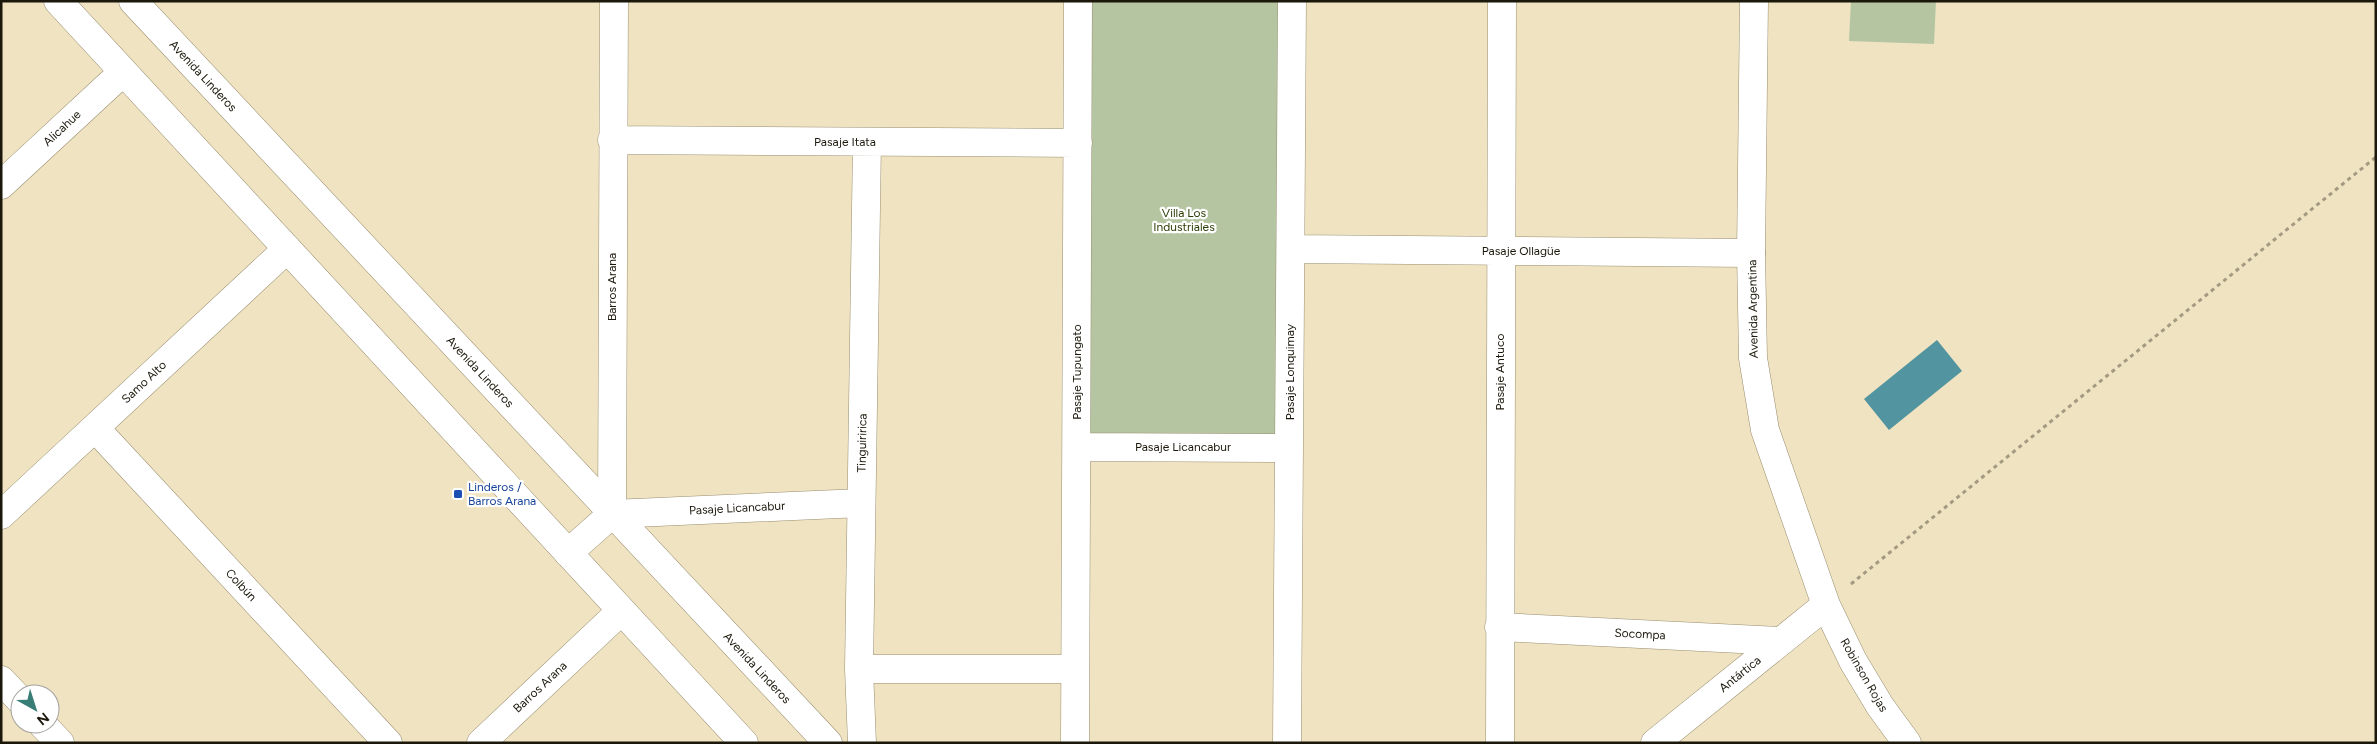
<svg xmlns="http://www.w3.org/2000/svg" width="2377" height="744" viewBox="0 0 2377 744" font-family="Figtree,sans-serif">
<style>
.green{fill:#b5c5a2}
.water{fill:#5294a0}
.lines{fill:none;stroke-linecap:round;stroke-linejoin:round}
.street-casing{stroke:#998e6f;stroke-width:29}
.secondary-casing{stroke:#998e6f;stroke-width:29}
.path{stroke:#a39a81;stroke-width:3;stroke-dasharray:4 4;stroke-linecap:butt}
.street{stroke:#fff;stroke-width:28}
.secondary{stroke:#fff;stroke-width:28}
.transit-dot{fill:#1a4fb4;stroke:#fff;stroke-width:2}
.labels{text-anchor:middle;dominant-baseline:central;stroke-width:4.5;stroke-linejoin:round;paint-order:stroke}
.street-label{font-size:12px;fill:#1b170b;stroke:#fff}
.park-label{font-size:12px;fill:#2b3d06;stroke:#fff}
.transit-label{font-size:12px;fill:#164399;stroke:#fff;text-anchor:start}
</style>
<rect width="100%" height="100%" fill="#efe3c2"/>
<path class="green" d="M1092,1H1279L1277,439H1089Z
M1851,1H1936L1934,44L1849,41Z"/>
<path class="water" d="M1937,340L1962,371L1889,430L1864,399Z"/>
<g class="lines">
<g class="street-casing">
<path id="street" d="M612,140L1078,143
M1,185L123,72
M1291,249L1751,253
M95,428L388,743
M1077,447L1289,448
M612,514L861,503
M1,515L287,249
M568,553L612,514L614,1
M1499,627L1781,641
M859,669H1075
M1,680L20,700
M42,724L60,743
M481,743L621,611
M862,743L859,669L867,142
M1075,743L1078,1
M1287,743L1292,1
M1500,743L1502,1"/>
</g>
<g class="secondary-casing">
<path id="secondary" d="M58,1L744,743
M133,1L828,743
M1754,1L1751,253L1753,358L1765,430L1826,605L1853,661L1880,706L1907,743
M1655,743L1826,605"/>
</g>
<path class="path" d="M1851,584L2376,157"/>
<use href="#street" class="street"/>
<use href="#secondary" class="secondary"/>
</g>
<rect class="transit-dot" x="453" y="489" width="10" height="10" rx="2.5"/>
<g class="labels">
<g class="street-label">
<text transform="translate(203 76) rotate(47)">Avenida Linderos</text>
<text transform="translate(62 128) rotate(-43)">Alicahue</text>
<text x="845" y="142">Pasaje Itata</text>
<text x="1521" y="251">Pasaje Ollagüe</text>
<text transform="translate(612 287) rotate(-90)">Barros Arana</text>
<text transform="translate(1753 309) rotate(-91)">Avenida Argentina</text>
<text transform="translate(480 372) rotate(47)">Avenida Linderos</text>
<text transform="translate(1077 372) rotate(-90)">Pasaje Tupungato</text>
<text transform="translate(1290 372) rotate(-90)">Pasaje Lonquimay</text>
<text transform="translate(1500 372) rotate(-90)">Pasaje Antuco</text>
<text transform="translate(144 382) rotate(-43)">Samo Alto</text>
<text transform="translate(862 443) rotate(-89)">Tinguiririca</text>
<text x="1183" y="447">Pasaje Licancabur</text>
<text transform="translate(737 508) rotate(-3)">Pasaje Licancabur</text>
<text transform="translate(241 585) rotate(47)">Colbún</text>
<text transform="translate(1640 634) rotate(3)">Socompa</text>
<text transform="translate(757 668) rotate(47)">Avenida Linderos</text>
<text transform="translate(1740 674) rotate(-39)">Antártica</text>
<text transform="translate(1864 675) rotate(60)">Robinson Rojas</text>
<text transform="translate(540 687) rotate(-43)">Barros Arana</text>
</g>
<g class="park-label">
<text x="1184" y="213">Villa Los<tspan x="1184" dy="14">Industriales</tspan></text>
</g>
<g class="transit-label">
<text x="468" y="487">Linderos /<tspan x="468" dy="14">Barros Arana</tspan></text>
</g>
</g>
<rect width="2377" height="744" fill="none" stroke="#1b170b" stroke-width="5"/>
<g transform="translate(35 709) rotate(141)"><circle r="24" fill="#ffffff" stroke="#a4a29d"/>
<path d="M0-4L9 19L0 12L-9 19Z" fill="#387e76"/>
<text y="-8" font-size="14" font-weight="bold" text-anchor="middle" fill="#1b170b">N</text>
</g>
</svg>
